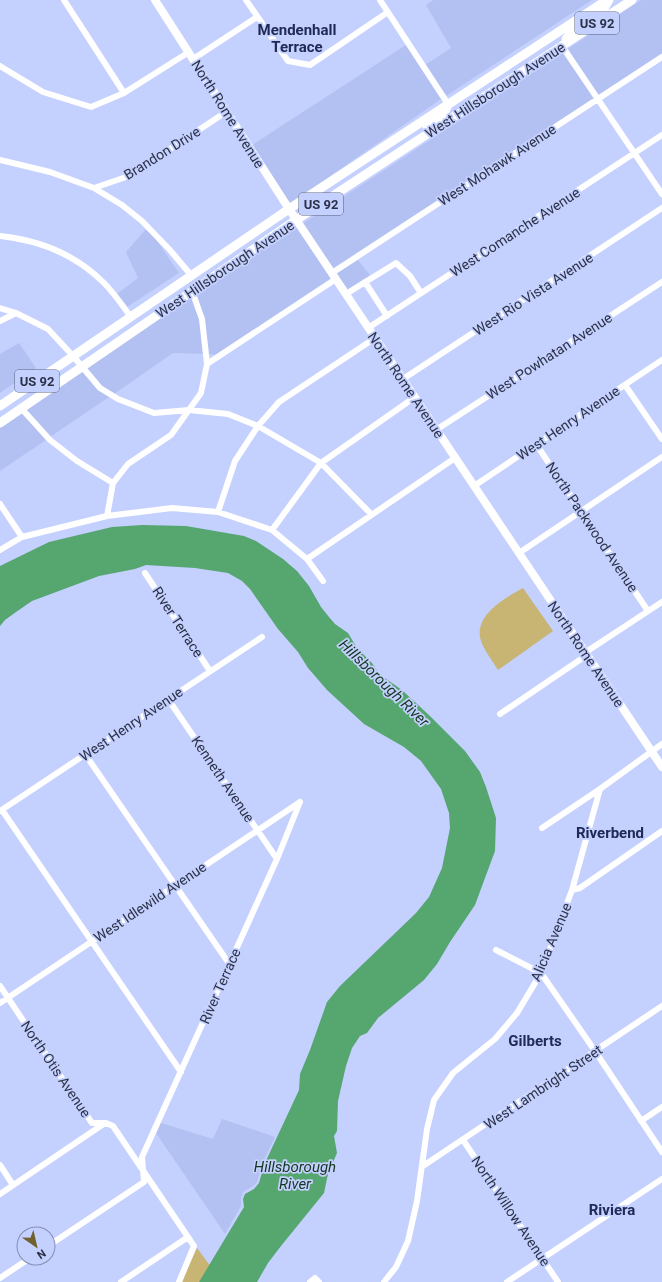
<svg xmlns="http://www.w3.org/2000/svg" width="662" height="1282" viewBox="0 0 662 1282" font-family="Roboto,sans-serif">
<style>
.built{fill:#b3c1f2}
.green{fill:#c8b473}
.water{fill:#56a670}
.lines{fill:none;stroke-linecap:round;stroke-linejoin:round}
.street{stroke:#fff;stroke-width:6}
.secondary{stroke:#fff;stroke-width:8}
.primary{stroke:#fff;stroke-width:9}
.labels{text-anchor:middle;dominant-baseline:central;stroke-width:3.5;stroke-linejoin:round;paint-order:stroke}
.shield{fill:#c4d0fe;stroke:#59617e;stroke-width:1}
.shield-label{font-size:13px;font-weight:bold;fill:#2b3147}
.street-label{font-size:14px;fill:#2b3147;stroke:#c4d0fe}
.neighbourhood-label{font-size:15px;font-weight:bold;fill:#212a56;stroke:#c4d0fe}
.water-label{font-size:15px;font-style:italic;fill:#153721;stroke:#c4d0fe}
</style>
<rect width="100%" height="100%" fill="#c4d0fe"/>
<path class="built" d="M433,0H592L446,96L425,65L451,48L426,5Z
M641,0H662V53L598,95L568,49Z
M406,45L441,99L290,204L252,145Z
M564,52L594,98L332,269L302,224Z
M297,227L331,278L216,355L209,354L204,318L196,293Z
M146,229L155,238L179,273L127,307L117,294L138,278L126,252Z
M358,260L370,275L346,291L335,274Z
M191,296L199,319L203,354L173,353L114,394L102,386L86,368Z
M19,343L36,368L0,393V354Z
M82,371L98,390L109,397L50,437L26,410Z
M22,413L46,440L0,471V428Z
M222,1119L275,1137L262,1164L257,1182L253,1186L243,1192L241,1198V1206L225,1234L156,1133L161,1123L213,1139Z"/>
<path class="green" d="M523,588L553,631L498,670C493,662 487,654 483,646C469,618 503,599 523,588Z
M197,1248L211,1267L202,1282H181Z"/>
<path class="water" d="M142,525L186,526L244,536L256,541L283,559L297,571L309,586L321,607L329,617L335,624L348,633L357,648L372,663L379,674L402,690L431,717L465,751L480,772L486,787L496,818L495,851L475,905L450,942L437,964L424,980L378,1018L367,1033L360,1036L352,1048L346,1066L338,1101L337,1131L334,1136L337,1153L328,1174L324,1193L281,1246L268,1263L257,1282H199L244,1207L243,1199L245,1194L254,1189L259,1183L264,1165L299,1090L300,1074L310,1050L327,1002L340,986L416,913L429,897L442,868L450,828L449,813L441,789L421,761L404,747L364,724L327,690L308,668L298,652L278,629L250,589L242,581L228,573L195,568L146,565L135,569L99,576L32,601L16,612L5,620L0,626V566L49,542L112,527Z"/>
<g class="lines">
<path class="street" d="M64,0L124,93
M246,0L288,61L310,65L388,12
M380,0L448,104
M562,46L662,194
M193,59L257,17
M0,66L43,92L91,107L124,93L189,52
M0,160L50,172L94,188L122,205L142,221L169,249L191,275
M94,188L129,176L226,112
M0,236C39,240 76,255 104,283C114,293 122,305 131,317
M332,273L662,57
M365,282L387,316
M192,291L202,319L207,364
M346,294L396,263L410,276L421,293
M0,308L16,313L48,329L73,356L100,388L118,399L154,413L189,410L228,414L258,426L321,463L371,514
M0,321L16,313
M368,328L662,135
M403,379L662,208
M625,385L662,439
M21,408L50,440L77,461L113,483
M436,430L662,282
M536,444L648,611
M474,486L662,360
M0,504L22,537
M218,512L235,461L258,426L279,402L375,338
M107,516L113,483L128,464L171,435L201,393L207,364L336,279
M272,530L321,463L415,397
M0,550L22,537L107,516L172,508L218,512L272,530L307,559L323,581
M519,553L662,457
M307,559L455,458
M145,573L210,671
M168,699L277,859
M500,714L587,655L589,650L662,602
M85,754L230,965
M2,810L181,1072
M0,811L262,637
M542,828L600,789
M572,890L580,888L662,831
M496,950L541,973L595,1051L662,1152
M0,986L92,1123H106L113,1126L194,1246L179,1282
M0,1003L300,802
M641,1121L662,1107
M463,1140L558,1282
M0,1165L13,1185
M423,1166L662,1006
M0,1194L105,1123
M48,1246L144,1182L142,1157L277,859L300,802
M0,1278L30,1258
M121,1282L188,1237
M310,1282L315,1278L319,1282
M384,1282L396,1267L408,1241L417,1201L427,1129L434,1100L453,1073L495,1039L517,1013L541,973L572,890L600,789L662,744
M507,1282L662,1179"/>
<path class="secondary" d="M155,0L289,209L662,767"/>
<path class="primary" d="M566,39L573,31L603,10L609,0
M427,127L442,117L448,105
M0,406L289,209L607,0
M0,423L296,220L632,0"/>
</g>
<g class="labels">
<g class="shield">
<rect x="575" y="12" width="44" height="22" rx="3"/>
<rect x="299" y="193" width="44" height="22" rx="3"/>
<rect x="15" y="370" width="44" height="22" rx="3"/>
</g>
<g class="shield-label">
<text x="597" y="23">US 92</text>
<text x="321" y="204">US 92</text>
<text x="37" y="381">US 92</text>
</g>
<g class="street-label">
<text transform="translate(495 90) rotate(-33)">West Hillsborough Avenue</text>
<text transform="translate(228 114) rotate(58)">North Rome Avenue</text>
<text transform="translate(162 153) rotate(-32)">Brandon Drive</text>
<text transform="translate(497 165) rotate(-33)">West Mohawk Avenue</text>
<text transform="translate(515 232) rotate(-33)">West Comanche Avenue</text>
<text transform="translate(225 269) rotate(-34)">West Hillsborough Avenue</text>
<text transform="translate(533 294) rotate(-33)">West Rio Vista Avenue</text>
<text transform="translate(549 356) rotate(-33)">West Powhatan Avenue</text>
<text transform="translate(406 385) rotate(56)">North Rome Avenue</text>
<text transform="translate(568 423) rotate(-34)">West Henry Avenue</text>
<text transform="translate(592 527) rotate(56)">North Packwood Avenue</text>
<text transform="translate(178 622) rotate(57)">River Terrace</text>
<text transform="translate(586 654) rotate(56)">North Rome Avenue</text>
<text transform="translate(131 724) rotate(-34)">West Henry Avenue</text>
<text transform="translate(223 779) rotate(56)">Kenneth Avenue</text>
<text transform="translate(150 902) rotate(-34)">West Idlewild Avenue</text>
<text transform="translate(551 942) rotate(-67)">Alicia Avenue</text>
<text transform="translate(220 986) rotate(-66)">River Terrace</text>
<text transform="translate(56 1069) rotate(56)">North Otis Avenue</text>
<text transform="translate(543 1087) rotate(-34)">West Lambright Street</text>
<text transform="translate(511 1211) rotate(56)">North Willow Avenue</text>
</g>
<g class="neighbourhood-label">
<text x="297" y="30">Mendenhall<tspan x="297" dy="17">Terrace</tspan></text>
<text x="610" y="833">Riverbend</text>
<text x="535" y="1041">Gilberts</text>
<text x="612" y="1210">Riviera</text>
</g>
<g class="water-label">
<text transform="translate(384 683) rotate(44)">Hillsborough River</text>
<text x="295" y="1167">Hillsborough<tspan x="295" dy="17">River</tspan></text>
</g>
</g>
<g transform="translate(36 1246) rotate(146)"><circle r="19" fill="#c4d0fe" stroke="#8790b5"/>
<path d="M0-3L7 15L0 10L-7 15Z" fill="#70612f"/>
<text y="-6" font-size="11" font-weight="bold" text-anchor="middle" fill="#2b3147">N</text>
</g>
</svg>
